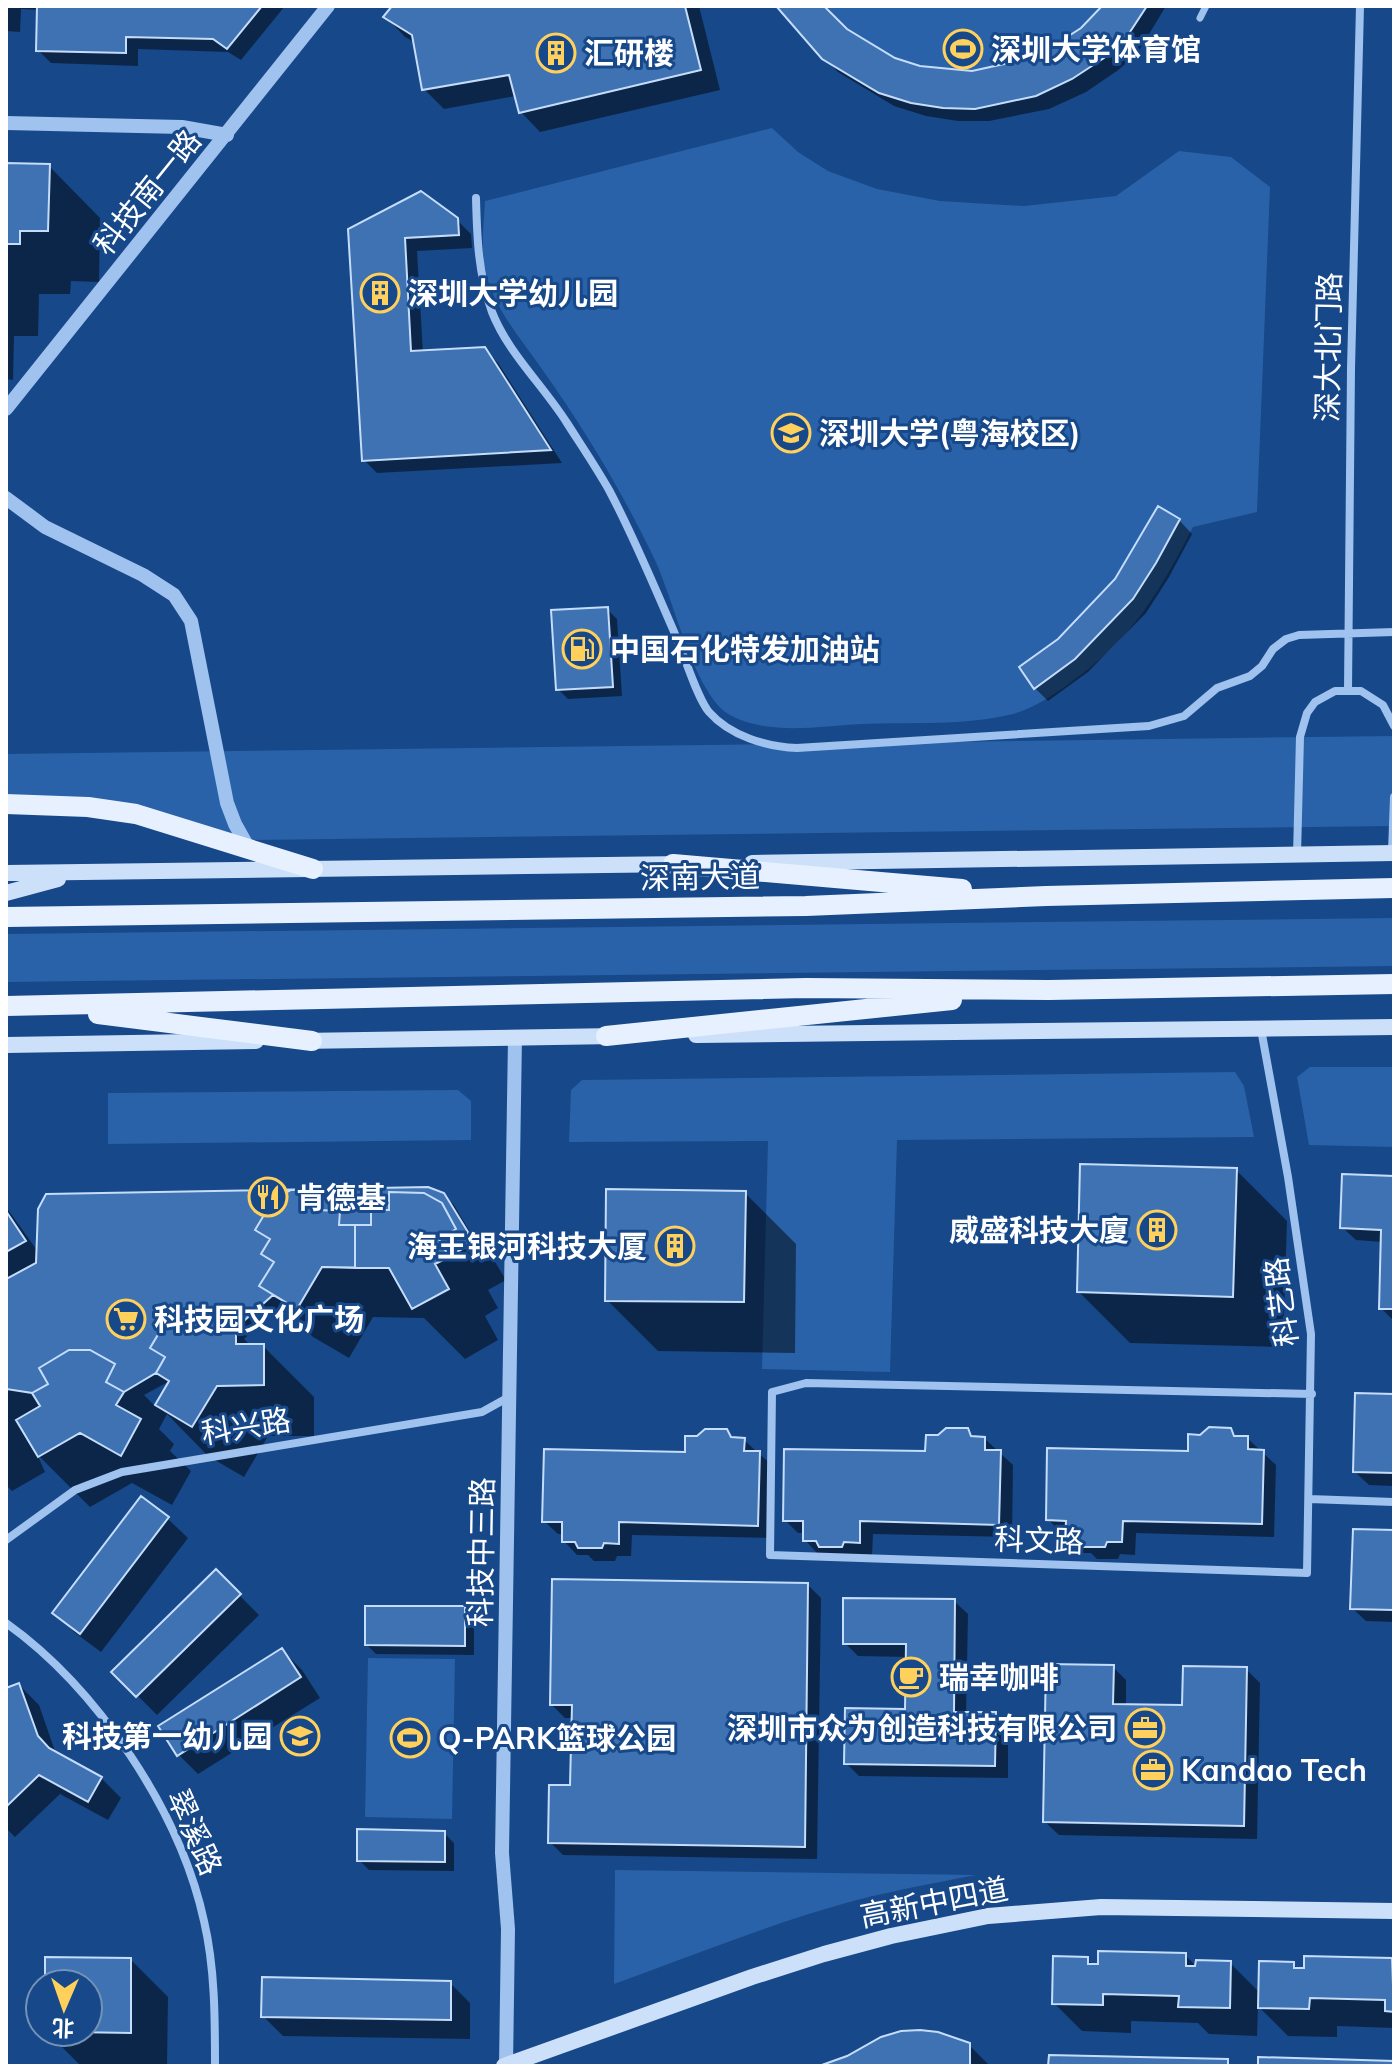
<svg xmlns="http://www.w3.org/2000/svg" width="1400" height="2072" viewBox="0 0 1400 2072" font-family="Mulish,'Noto Sans SC',sans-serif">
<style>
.green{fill:#2962a8}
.shadow{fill:#0007;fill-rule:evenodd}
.building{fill:#3f72b2;stroke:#c5ddfa;stroke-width:2}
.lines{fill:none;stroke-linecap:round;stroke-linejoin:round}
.pedestrian{stroke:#9fc2ee;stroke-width:7}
.minor{stroke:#9fc2ee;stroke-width:8}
.tertiary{stroke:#9fc2ee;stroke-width:14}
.secondary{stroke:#cce0fa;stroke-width:16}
.primary{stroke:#e6f0ff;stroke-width:20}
.labels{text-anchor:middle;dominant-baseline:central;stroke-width:6;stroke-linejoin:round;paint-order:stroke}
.poi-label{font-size:30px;font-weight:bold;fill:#fff;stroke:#174889;text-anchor:start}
.street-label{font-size:30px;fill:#fff;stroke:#174889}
</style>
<rect width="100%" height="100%" fill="#174889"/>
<path class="green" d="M776,6H1147C1095,94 972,134 878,92C834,73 805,43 776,6Z
M772,128L798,152L828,171L877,189L940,201L1024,206L1116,196L1179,151L1231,157L1270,187L1257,512L1193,527C1159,593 1132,639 1071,682C1054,695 1034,708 1013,714C965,726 911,722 862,724C820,726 768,736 730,715C693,694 673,594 652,554C621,490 585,430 544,372C523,341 495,311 486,273C480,250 484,225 485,201Z
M1394,736V826L246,840L49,797L6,794V754Z
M1394,918V966L6,982V934Z
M1310,1067H1394V1147L1309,1145L1297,1077Z
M1235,1072L1244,1086L1254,1137L897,1140L890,1372L762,1369L768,1141L569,1142L571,1090L582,1080Z
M458,1090L471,1101V1140L108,1144V1093Z
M368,1658L455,1659L452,1819L365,1817Z
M615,1870L976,1875C930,1884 884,1892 839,1905C762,1927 689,1957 614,1984Z"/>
<path class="shadow" d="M6,6H285L241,60L228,52L138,49V66L51,63L38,50L39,10L21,9L20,32L6,31Z
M395,6H699L720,90L540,132L521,112L516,96L444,109L424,89L416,43L405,37L386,17Z
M778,6H826L849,33L894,60L920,68L946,72L996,69L1023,62L1054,48L1097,16L1104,6H1166L1137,54L1117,71L1086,92L1049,109L989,121H958L926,116L894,106L838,72L800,33Z
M6,165L49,166L100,218L99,282L71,281L70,294H39L38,336H14L13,380L6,379Z
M457,220L471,234L472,248L417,251L423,353L484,349L498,363L562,463L377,473L364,460L350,231Z
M1179,520L1192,534L1169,577L1146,613L1088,672L1048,701L1035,688L1059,640Z
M607,609L617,619L622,696L568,699L558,689Z
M1236,1170L1287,1221L1283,1347L1130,1343L1079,1292Z
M1394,1178V1321L1381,1308L1383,1242L1356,1240L1342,1227Z
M745,1193L796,1244L795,1353L658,1351L607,1300Z
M443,1195L454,1205L473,1237L492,1257L506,1280L488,1290L498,1308L485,1316L498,1340L465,1359L424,1318L373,1317L349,1358L313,1337L281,1305L244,1339L251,1346H263L314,1397V1436H268L244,1477L208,1456L167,1414L159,1429L174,1444L170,1451L191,1471L172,1505L132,1483L90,1507L37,1454L45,1472L12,1491L6,1485V1207L39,1253ZM168,1382L170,1384L156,1407L144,1395Z
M1394,1396V1486L1369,1485L1355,1472Z
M967,1430L975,1439H985L1013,1465L1012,1537L873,1534L872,1555L818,1554L805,1540V1533H798L785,1520L927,1453L938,1437Z
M1230,1430L1238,1438H1247L1276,1465L1274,1537L1136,1533L1135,1555L1120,1554L1118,1559H1097L1091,1553H1080L1067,1540V1533H1061L1048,1519L1190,1453L1201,1437Z
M726,1431L734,1440H744L773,1466L771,1538L632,1535L631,1556H617L615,1561H594L588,1555H577L564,1541V1534H558L544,1521L687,1454Z
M141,1499L168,1519L188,1538L101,1652L74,1632L55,1612Z
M1394,1532V1622L1366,1621L1352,1608Z
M216,1572L259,1615L157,1715L114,1672Z
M808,1585L821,1598L817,1859L563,1855L550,1842L572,1787L573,1718H565L552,1705Z
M954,1601L968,1614L966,1714H995L1008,1727V1778L859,1776L846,1763L907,1711L908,1657L858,1656L845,1643Z
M464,1608L474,1618V1655L376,1654L367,1645Z
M282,1650L302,1670L320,1698L198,1774L178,1754Z
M1113,1667L1126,1680V1706L1184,1707L1246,1669L1260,1683L1257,1839L1059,1835L1045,1822Z
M19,1685L39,1705L56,1754L101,1778L121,1798L108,1820L60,1794L15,1837L6,1828V1690Z
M444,1833L454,1843V1871L369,1870L359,1860Z
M1185,1955L1197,1967L1230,1963L1260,1993L1293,1964L1300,1970L1391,1960L1394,1962V2028L1337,2026V2037L1288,2036L1258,2006L1257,2036L1209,2034L1198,2023L1131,2021V2033L1082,2031L1054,2003L1087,1959L1094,1966Z
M131,1960L168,1997L167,2066H81L47,2032H88V1984H47Z
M450,1983L470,2003V2039L283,2036L263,2016Z
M969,2045L990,2066H828Z"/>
<path class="building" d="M37,6H262L227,49L213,39L126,37V53L36,51Z
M392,6H685L701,70L519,113L509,75L422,90L412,35L383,17Z
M776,6H824L847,29L895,58L920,66L972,71L1022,60L1053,46L1081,28L1102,6H1147L1124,41L1104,58L1072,79L1036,96L975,109L943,108L911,103L879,93L822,59Z
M6,163L50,164L48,231H20V244H6Z
M421,191L458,218L459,235L405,238L411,351L485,347L551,450L362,461L348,229Z
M1158,506L1180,519L1156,563L1133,599L1075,659L1034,689L1019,667L1058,639L1115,579Z
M608,607L613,687L556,690L551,610Z
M1080,1164L1237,1168L1233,1297L1077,1292Z
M1342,1174L1394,1176V1309H1379L1381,1230L1340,1228Z
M428,1187L444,1193L468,1232V1246L435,1264L449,1289L412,1309L389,1268L322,1267L297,1309L273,1295L236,1328V1344H264V1385L217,1386L192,1427L155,1405L169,1381L156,1373L124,1392L116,1405L141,1419L121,1456L80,1433L38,1457L16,1420L40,1406L32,1393L6,1389V1279L36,1263L38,1209L46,1194Z
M606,1189L746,1191L744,1302L605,1301Z
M291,1190H320L319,1210L340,1211L339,1225H355V1268L322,1267L297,1309L259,1286L274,1262L261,1254L270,1239L255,1230L273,1200Z
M389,1192L424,1193L442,1203L456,1229L439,1239L449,1257L435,1264L449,1289L412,1309L389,1268H355V1225H371V1210H389Z
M6,1211L26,1241L6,1252Z
M186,1308H215V1328H236V1344H264V1385L217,1386L192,1427L155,1405L169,1381L156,1373L165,1357L150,1348L168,1318Z
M69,1350H90L115,1364L106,1382L124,1392L116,1405L141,1419L121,1456L80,1433L38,1457L16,1420L40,1406L32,1393L48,1384L39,1368Z
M1355,1393L1394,1394V1473L1353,1472Z
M1209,1427L1231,1428L1234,1436H1248V1449L1264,1450L1262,1524L1123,1521L1122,1542H1107L1105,1547H1082L1079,1541H1065L1066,1521L1046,1520L1047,1448L1188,1451V1434L1200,1435Z
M946,1428H968L971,1436L985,1437V1450H1001L999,1525L860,1521V1543L844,1542L842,1547H819L816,1541H803V1521H783L784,1449L925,1451L926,1435H938Z
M705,1429H727L731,1437L745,1438L744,1451H760L758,1526L619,1522V1544L604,1543L602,1548H578L575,1542H562V1522H542L544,1449L685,1452V1436H697Z
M141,1496L169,1517L80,1634L52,1613Z
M1353,1529L1394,1530V1610L1350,1609Z
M216,1569L241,1594L136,1697L111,1672Z
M552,1579L808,1583L805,1847L548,1843L549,1785H570L572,1705H550Z
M843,1598L955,1599L954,1712H996L995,1766L844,1764L845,1708L905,1709L906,1644H843Z
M365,1606H465V1646L365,1645Z
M282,1648L301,1677L177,1756L158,1726Z
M1046,1664L1114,1665L1113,1704L1182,1705L1183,1666L1247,1667L1244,1826L1043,1822Z
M19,1683L38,1736L49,1748L102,1777L88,1802L39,1775L6,1807V1688Z
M357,1829L445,1831V1862L357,1861Z
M1098,1951L1186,1953V1966H1195L1196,1960L1231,1961L1230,2008L1178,2007L1179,1996L1103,1994V2005L1052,2004L1053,1956L1088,1957V1964H1098Z
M1304,1956L1392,1958L1394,2012L1385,2011V2000L1310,1998L1309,2009L1258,2008L1259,1961L1294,1962V1968H1304Z
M45,1957L131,1958V2033L72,2032H88V1984H45Z
M262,1977L451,1981V2020L261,2017Z
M920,2030L938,2032L970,2043V2066H819L847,2056L881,2037L901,2031Z
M1049,2055L1228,2059V2066H1048Z
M1258,2057L1394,2061V2066H1258Z"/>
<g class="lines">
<path class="pedestrian" d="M1200,18L1206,6"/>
<path class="minor" d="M476,198C477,237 478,274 492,312C508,353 543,385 567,423C581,445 596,467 609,490C634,537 654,586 675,634C684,654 697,698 709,712C730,736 767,747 797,748L1149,726L1184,716L1217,688L1250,676L1262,666L1273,649L1286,639L1299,635L1394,632
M1348,690L1351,369L1360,6
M1392,852L1394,797
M1297,855L1300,737L1307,713L1315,702L1335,691H1361L1383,705L1394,726
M1261,1029L1288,1177L1311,1334L1307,1573L770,1555L772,1392L806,1383L1312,1394
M1309,1499L1394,1502
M6,1540L75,1490L122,1472L482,1412L509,1397
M6,1623C97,1688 180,1811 204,1921C215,1968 215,2018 215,2066"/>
<path class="tertiary" d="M6,123L182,127L227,135
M6,409L328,6
M6,498L45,527L143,575L174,595L191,621L227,803L235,824L249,849
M506,2066L508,1929L502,1853L515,1038"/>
<path class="secondary" d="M752,863L1394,853
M6,873L684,864
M6,893L58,879
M696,1035L1394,1027
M300,1041L616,1036
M6,1045L256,1041
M504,2066L752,1977L824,1954L891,1936L988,1916L1101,1907L1394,1911"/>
<path class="primary" d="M6,804L88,807L136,814L313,869
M673,864L962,889
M6,917L806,906L1046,896L1394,888
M6,1006L806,988L1049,990L1394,984
M98,1014L312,1041
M606,1036L952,1000"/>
</g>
<defs>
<g id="stadium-ring" transform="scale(2)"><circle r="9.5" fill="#174889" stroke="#ffd15c" stroke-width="1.5"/><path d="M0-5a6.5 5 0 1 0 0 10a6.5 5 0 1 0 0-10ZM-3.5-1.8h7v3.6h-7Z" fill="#ffd15c"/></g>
<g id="building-ring" transform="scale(2)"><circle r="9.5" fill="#174889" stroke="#ffd15c" stroke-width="1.5"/><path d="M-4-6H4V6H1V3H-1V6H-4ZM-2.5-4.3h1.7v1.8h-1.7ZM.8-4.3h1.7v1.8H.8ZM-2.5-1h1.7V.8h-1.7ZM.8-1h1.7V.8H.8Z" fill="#ffd15c"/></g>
<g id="university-ring" transform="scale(2)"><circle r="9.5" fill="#174889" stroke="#ffd15c" stroke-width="1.5"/><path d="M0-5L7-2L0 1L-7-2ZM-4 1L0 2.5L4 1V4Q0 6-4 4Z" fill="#ffd15c"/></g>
<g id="fuel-ring" transform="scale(2)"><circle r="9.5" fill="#174889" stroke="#ffd15c" stroke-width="1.5"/><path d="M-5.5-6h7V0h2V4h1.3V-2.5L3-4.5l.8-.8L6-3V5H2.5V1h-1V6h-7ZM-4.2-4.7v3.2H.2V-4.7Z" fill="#ffd15c"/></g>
<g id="restaurant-ring" transform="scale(2)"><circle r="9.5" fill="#174889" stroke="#ffd15c" stroke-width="1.5"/><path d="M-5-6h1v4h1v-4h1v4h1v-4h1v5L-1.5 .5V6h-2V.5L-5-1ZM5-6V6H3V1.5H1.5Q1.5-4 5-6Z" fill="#ffd15c"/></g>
<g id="supermarket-ring" transform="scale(2)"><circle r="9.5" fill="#174889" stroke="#ffd15c" stroke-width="1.5"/><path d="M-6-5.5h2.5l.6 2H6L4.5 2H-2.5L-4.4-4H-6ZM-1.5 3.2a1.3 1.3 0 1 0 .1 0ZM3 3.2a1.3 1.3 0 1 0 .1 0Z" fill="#ffd15c"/></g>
<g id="cafe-ring" transform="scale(2)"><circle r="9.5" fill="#174889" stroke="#ffd15c" stroke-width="1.5"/><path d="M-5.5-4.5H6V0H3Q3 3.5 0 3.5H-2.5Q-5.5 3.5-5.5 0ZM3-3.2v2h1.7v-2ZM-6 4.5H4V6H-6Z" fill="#ffd15c"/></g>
<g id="office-ring" transform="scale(2)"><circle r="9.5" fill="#174889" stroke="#ffd15c" stroke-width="1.5"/><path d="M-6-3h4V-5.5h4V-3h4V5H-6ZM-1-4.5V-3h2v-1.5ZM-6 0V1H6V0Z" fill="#ffd15c"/></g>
<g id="school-ring" transform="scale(2)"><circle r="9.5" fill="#174889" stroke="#ffd15c" stroke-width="1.5"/><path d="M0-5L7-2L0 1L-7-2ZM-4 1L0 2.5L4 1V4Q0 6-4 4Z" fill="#ffd15c"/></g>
</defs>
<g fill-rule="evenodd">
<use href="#stadium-ring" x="963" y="49"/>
<use href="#building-ring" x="556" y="53"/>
<use href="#building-ring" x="380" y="293"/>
<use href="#university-ring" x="791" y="433"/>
<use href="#fuel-ring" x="582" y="649"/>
<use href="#restaurant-ring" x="268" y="1197"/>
<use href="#building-ring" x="1157" y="1230"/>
<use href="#building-ring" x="675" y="1246"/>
<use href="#supermarket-ring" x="126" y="1319"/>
<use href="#cafe-ring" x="911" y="1677"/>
<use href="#office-ring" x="1145" y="1728"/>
<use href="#school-ring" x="300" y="1736"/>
<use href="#stadium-ring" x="410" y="1738"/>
<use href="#office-ring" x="1153" y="1770"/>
</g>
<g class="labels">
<g class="poi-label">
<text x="991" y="49">深圳大学体育馆</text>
<text x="584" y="53">汇研楼</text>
<text x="408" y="293">深圳大学幼儿园</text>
<text x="819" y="433">深圳大学(粤海校区)</text>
<text x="610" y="649">中国石化特发加油站</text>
<text x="296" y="1197">肯德基</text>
<text x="1129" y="1230" text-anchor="end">威盛科技大廈</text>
<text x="647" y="1246" text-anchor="end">海王银河科技大厦</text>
<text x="154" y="1319">科技园文化广场</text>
<text x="939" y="1677">瑞幸咖啡</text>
<text x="1117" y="1728" text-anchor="end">深圳市众为创造科技有限公司</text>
<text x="272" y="1736" text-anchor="end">科技第一幼儿园</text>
<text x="438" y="1738">Q-PARK篮球公园</text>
<text x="1181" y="1770">Kandao Tech</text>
</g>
<g class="street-label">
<text transform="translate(147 192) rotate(-51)">科技南一路</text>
<text transform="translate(1328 347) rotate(-89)">深大北门路</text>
<text transform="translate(700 877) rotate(-1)">深南大道</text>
<text transform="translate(1281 1302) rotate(-97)">科艺路</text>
<text transform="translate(246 1426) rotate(-9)">科兴路</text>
<text transform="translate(1039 1540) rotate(2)">科文路</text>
<text transform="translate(481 1552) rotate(-89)">科技中三路</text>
<text transform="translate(195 1832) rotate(66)">翠溪路</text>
<text transform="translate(934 1902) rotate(-11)">高新中四道</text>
</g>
</g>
<rect width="1400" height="2072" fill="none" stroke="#ffffff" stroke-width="16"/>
<g transform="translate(64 2008) rotate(182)"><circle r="38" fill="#174889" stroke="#7491b8" stroke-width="2"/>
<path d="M0-6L14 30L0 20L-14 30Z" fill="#ffd15c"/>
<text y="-12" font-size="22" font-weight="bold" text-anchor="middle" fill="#ffffff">北</text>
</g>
</svg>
